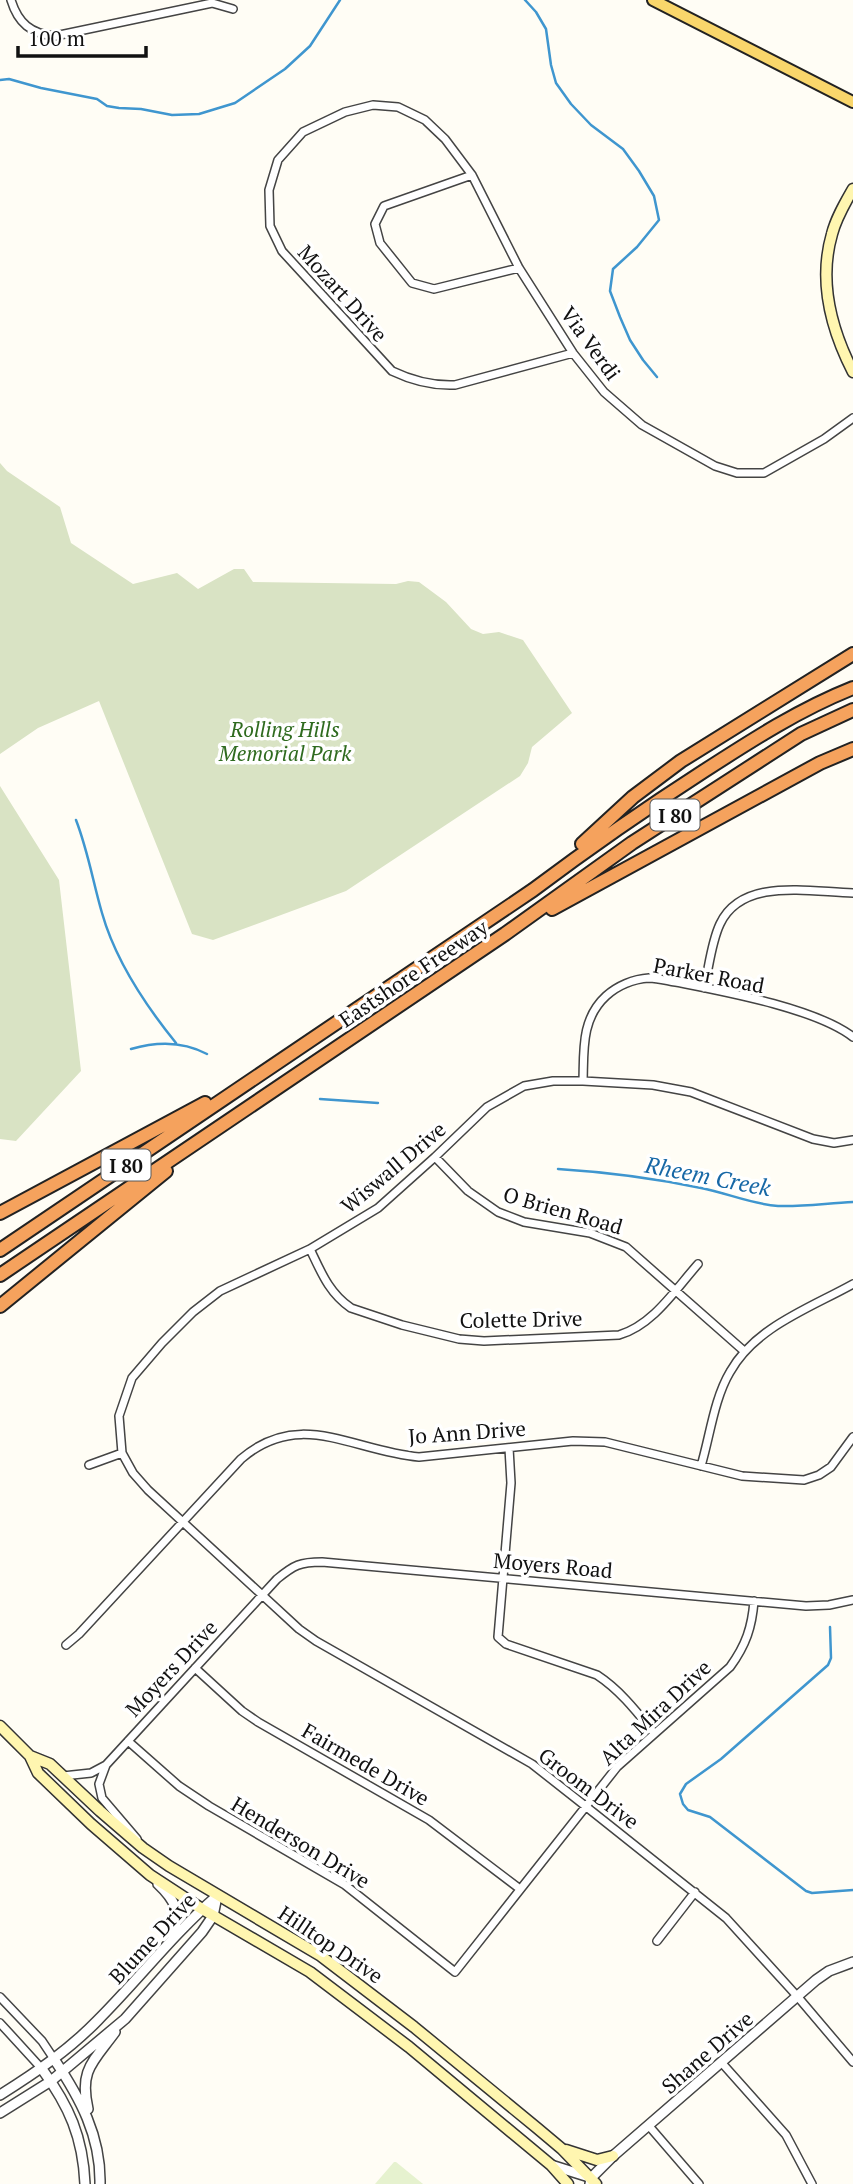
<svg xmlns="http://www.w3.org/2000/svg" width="853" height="2184" viewBox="0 0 853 2184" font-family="'PT Serif',serif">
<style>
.cemetery{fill:#d9e3c4}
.pitch{fill:#e6f2cf}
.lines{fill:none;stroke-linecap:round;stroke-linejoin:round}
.stream{stroke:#3f96cf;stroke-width:2.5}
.minor-casing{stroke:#444;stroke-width:10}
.tertiary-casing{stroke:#444;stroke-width:12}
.secondary-casing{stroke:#333;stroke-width:13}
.primary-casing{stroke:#222;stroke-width:14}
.motorway-casing{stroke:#222;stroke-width:16}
.minor{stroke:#fff;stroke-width:7}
.tertiary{stroke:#fff;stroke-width:9}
.secondary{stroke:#fff6b0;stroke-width:10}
.primary{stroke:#f9d66b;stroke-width:10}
.motorway{stroke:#f5a25d;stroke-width:12}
.labels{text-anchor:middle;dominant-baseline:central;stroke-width:7;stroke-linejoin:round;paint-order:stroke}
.shield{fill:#fff;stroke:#585858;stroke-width:2}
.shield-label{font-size:19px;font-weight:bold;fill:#111}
.street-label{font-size:21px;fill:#111;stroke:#fff}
.park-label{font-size:21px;font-style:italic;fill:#2f6b1f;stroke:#fff}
.water-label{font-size:23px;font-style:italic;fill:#1768a6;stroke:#fff}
</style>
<rect width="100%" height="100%" fill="#fffdf5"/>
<path class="cemetery" d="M0,463L7,471L60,507L71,543L133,584L177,573L198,589L234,569H244L253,582L396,584L408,581L419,582L446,602L471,629L483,634L499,632L523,640L572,713L532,747L528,763L520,776L346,891L213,940L192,934L99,701L38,728L0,754Z
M0,786L59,880L81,1071L16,1141L0,1139Z"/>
<path class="pitch" d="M394,2162H396L423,2184H375Z"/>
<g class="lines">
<path class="stream" d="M525,0L536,12L546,29L551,65L556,83L571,104L591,125L623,149L639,171L654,196L659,220L637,247L613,269L610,291L620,317L630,340L643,360L657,377
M0,80L9,79L41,88L97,99L107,106L119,108L141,109L172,115L199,114L235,103L285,69L310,46L340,0
M76,820C88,851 93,882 102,913C115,959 146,1006 176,1043
M131,1049C158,1041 183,1041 207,1054
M320,1099L378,1103
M558,1169C606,1172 653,1178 701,1188C727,1193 751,1204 778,1206C803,1207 828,1203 853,1202
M830,1627L831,1658L828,1665L721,1759L686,1784L680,1794L683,1804L688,1810L710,1817L806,1891L812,1893L853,1890"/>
<g class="minor-casing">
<path id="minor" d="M11,0C18,23 31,34 55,36L212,3L233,9
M472,175L384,206L375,224L380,243L412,283L434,289L519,268
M573,353L455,385C432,386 413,381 392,371L282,251L270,226L269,190L278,160L303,132L345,112L373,105L398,107L425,120L445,139L472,175L519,268L573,353L604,392L642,425L715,466L737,473H764L824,439L853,418
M704,988C709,968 711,943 720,924C742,877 809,892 853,893
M583,1081C584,1050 581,1019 606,996C617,986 633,979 649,978C659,978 671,982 681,983C727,992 817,1009 853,1037
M853,1140L834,1143L813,1139L691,1092L653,1085L583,1081H553L524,1086L487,1107L435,1157L378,1208L310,1249L220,1291L193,1312L162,1343L132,1378L119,1416L122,1453L133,1473L148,1490L299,1629L316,1641L532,1764L579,1801L726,1918L797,1996L853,2062
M435,1157L468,1191L498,1212L524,1222L590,1233L626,1247L744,1351
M310,1249C321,1272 329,1293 351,1308L402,1325L459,1339L484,1341L619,1335C653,1325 675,1290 698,1264
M509,1448L511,1483L498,1637L506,1644L597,1675C620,1690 637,1712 654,1733
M89,1465L122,1453
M701,1466C710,1436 714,1399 730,1372C755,1327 810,1308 853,1284
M66,1645L79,1634L241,1459C300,1408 352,1451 419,1457L573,1441L605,1442L742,1476L804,1480L819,1475L831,1467L853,1437
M195,1668L242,1711L258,1722L429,1820L520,1889
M128,1741L179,1786L209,1806L345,1885L455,1972L617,1767L730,1667C746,1645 752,1627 754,1601
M106,1765L99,1784L102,1798L137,1839
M63,1776L91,1773L106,1765L277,1579C294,1565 300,1562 322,1562L806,1606L829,1605L853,1600
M657,1941L695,1892
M0,1997L42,2041L54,2059
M0,2023L42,2069
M721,2062L786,2135L812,2184
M649,2126L699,2184"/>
</g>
<g class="tertiary-casing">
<path id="tertiary" d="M158,1884C175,1900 182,1913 172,1935
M54,2059C80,2098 101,2136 100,2184
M42,2069C69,2106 83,2137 85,2184
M0,2095C35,2073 69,2050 98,2020C139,1979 173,1934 217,1896
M88,2109C79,2070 93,2062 115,2032
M0,2113L51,2081L125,2019L202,1932L213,1916L217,1896
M551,2165L589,2177
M590,2184L591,2178L613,2156L816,1980L829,1971L853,1962"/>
</g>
<g class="secondary-casing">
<path id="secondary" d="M853,189C845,203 836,218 832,234C818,282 831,329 853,372
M0,1726L30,1756L38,1773L91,1824L150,1875L202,1909L310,1972L409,2047L551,2165L568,2184
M30,1756L50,1764L100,1811L143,1848L169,1866L321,1956L414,2027L537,2128L562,2149L596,2184
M566,2150L597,2160L613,2156"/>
</g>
<g class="primary-casing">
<path id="primary" d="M653,0L853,102"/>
</g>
<g class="motorway-casing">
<path id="motorway" d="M582,844L633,797L681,761L853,654
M552,909L820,763L853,749
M0,1213L205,1103
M0,1250L533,890C589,848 645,809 704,771C752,740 800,709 853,688
M0,1275L505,934L632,843L801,734L853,710
M0,1306L166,1171"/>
</g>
<use href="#minor" class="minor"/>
<use href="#tertiary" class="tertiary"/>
<use href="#secondary" class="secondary"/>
<use href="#primary" class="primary"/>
<use href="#motorway" class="motorway"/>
</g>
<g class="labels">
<g class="shield">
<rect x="650.5" y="799.5" width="49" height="31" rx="5"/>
<rect x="101.5" y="1149.5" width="49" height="31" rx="5"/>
</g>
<g class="shield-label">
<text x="675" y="815">I 80</text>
<text x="126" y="1165">I 80</text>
</g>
<g class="street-label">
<text transform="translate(343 293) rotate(48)">Mozart Drive</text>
<text transform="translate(591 343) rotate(54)">Via Verdi</text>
<text transform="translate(413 973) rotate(-34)">Eastshore Freeway</text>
<text transform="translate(709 975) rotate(11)">Parker Road</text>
<text transform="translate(393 1167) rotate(-40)">Wiswall Drive</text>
<text transform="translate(563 1210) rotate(16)">O Brien Road</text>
<text transform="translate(521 1319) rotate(-1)">Colette Drive</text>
<text transform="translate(467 1432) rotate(-4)">Jo Ann Drive</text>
<text transform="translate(553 1565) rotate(5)">Moyers Road</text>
<text transform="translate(171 1668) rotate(-47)">Moyers Drive</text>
<text transform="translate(655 1712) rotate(-43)">Alta Mira Drive</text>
<text transform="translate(366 1764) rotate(30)">Fairmede Drive</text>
<text transform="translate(589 1788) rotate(37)">Groom Drive</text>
<text transform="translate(301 1842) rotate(31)">Henderson Drive</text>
<text transform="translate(152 1938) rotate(-47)">Blume Drive</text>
<text transform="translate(331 1944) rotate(34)">Hilltop Drive</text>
<text transform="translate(707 2052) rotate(-41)">Shane Drive</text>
</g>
<g class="park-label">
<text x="285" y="729">Rolling Hills<tspan x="285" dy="24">Memorial Park</tspan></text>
</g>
<g class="water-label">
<text transform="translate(708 1176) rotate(11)">Rheem Creek</text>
</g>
</g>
<path d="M18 46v10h128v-10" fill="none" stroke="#111111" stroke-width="3.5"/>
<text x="28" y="46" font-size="21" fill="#111111" stroke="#ffffff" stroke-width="5" paint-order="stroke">100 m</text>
</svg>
